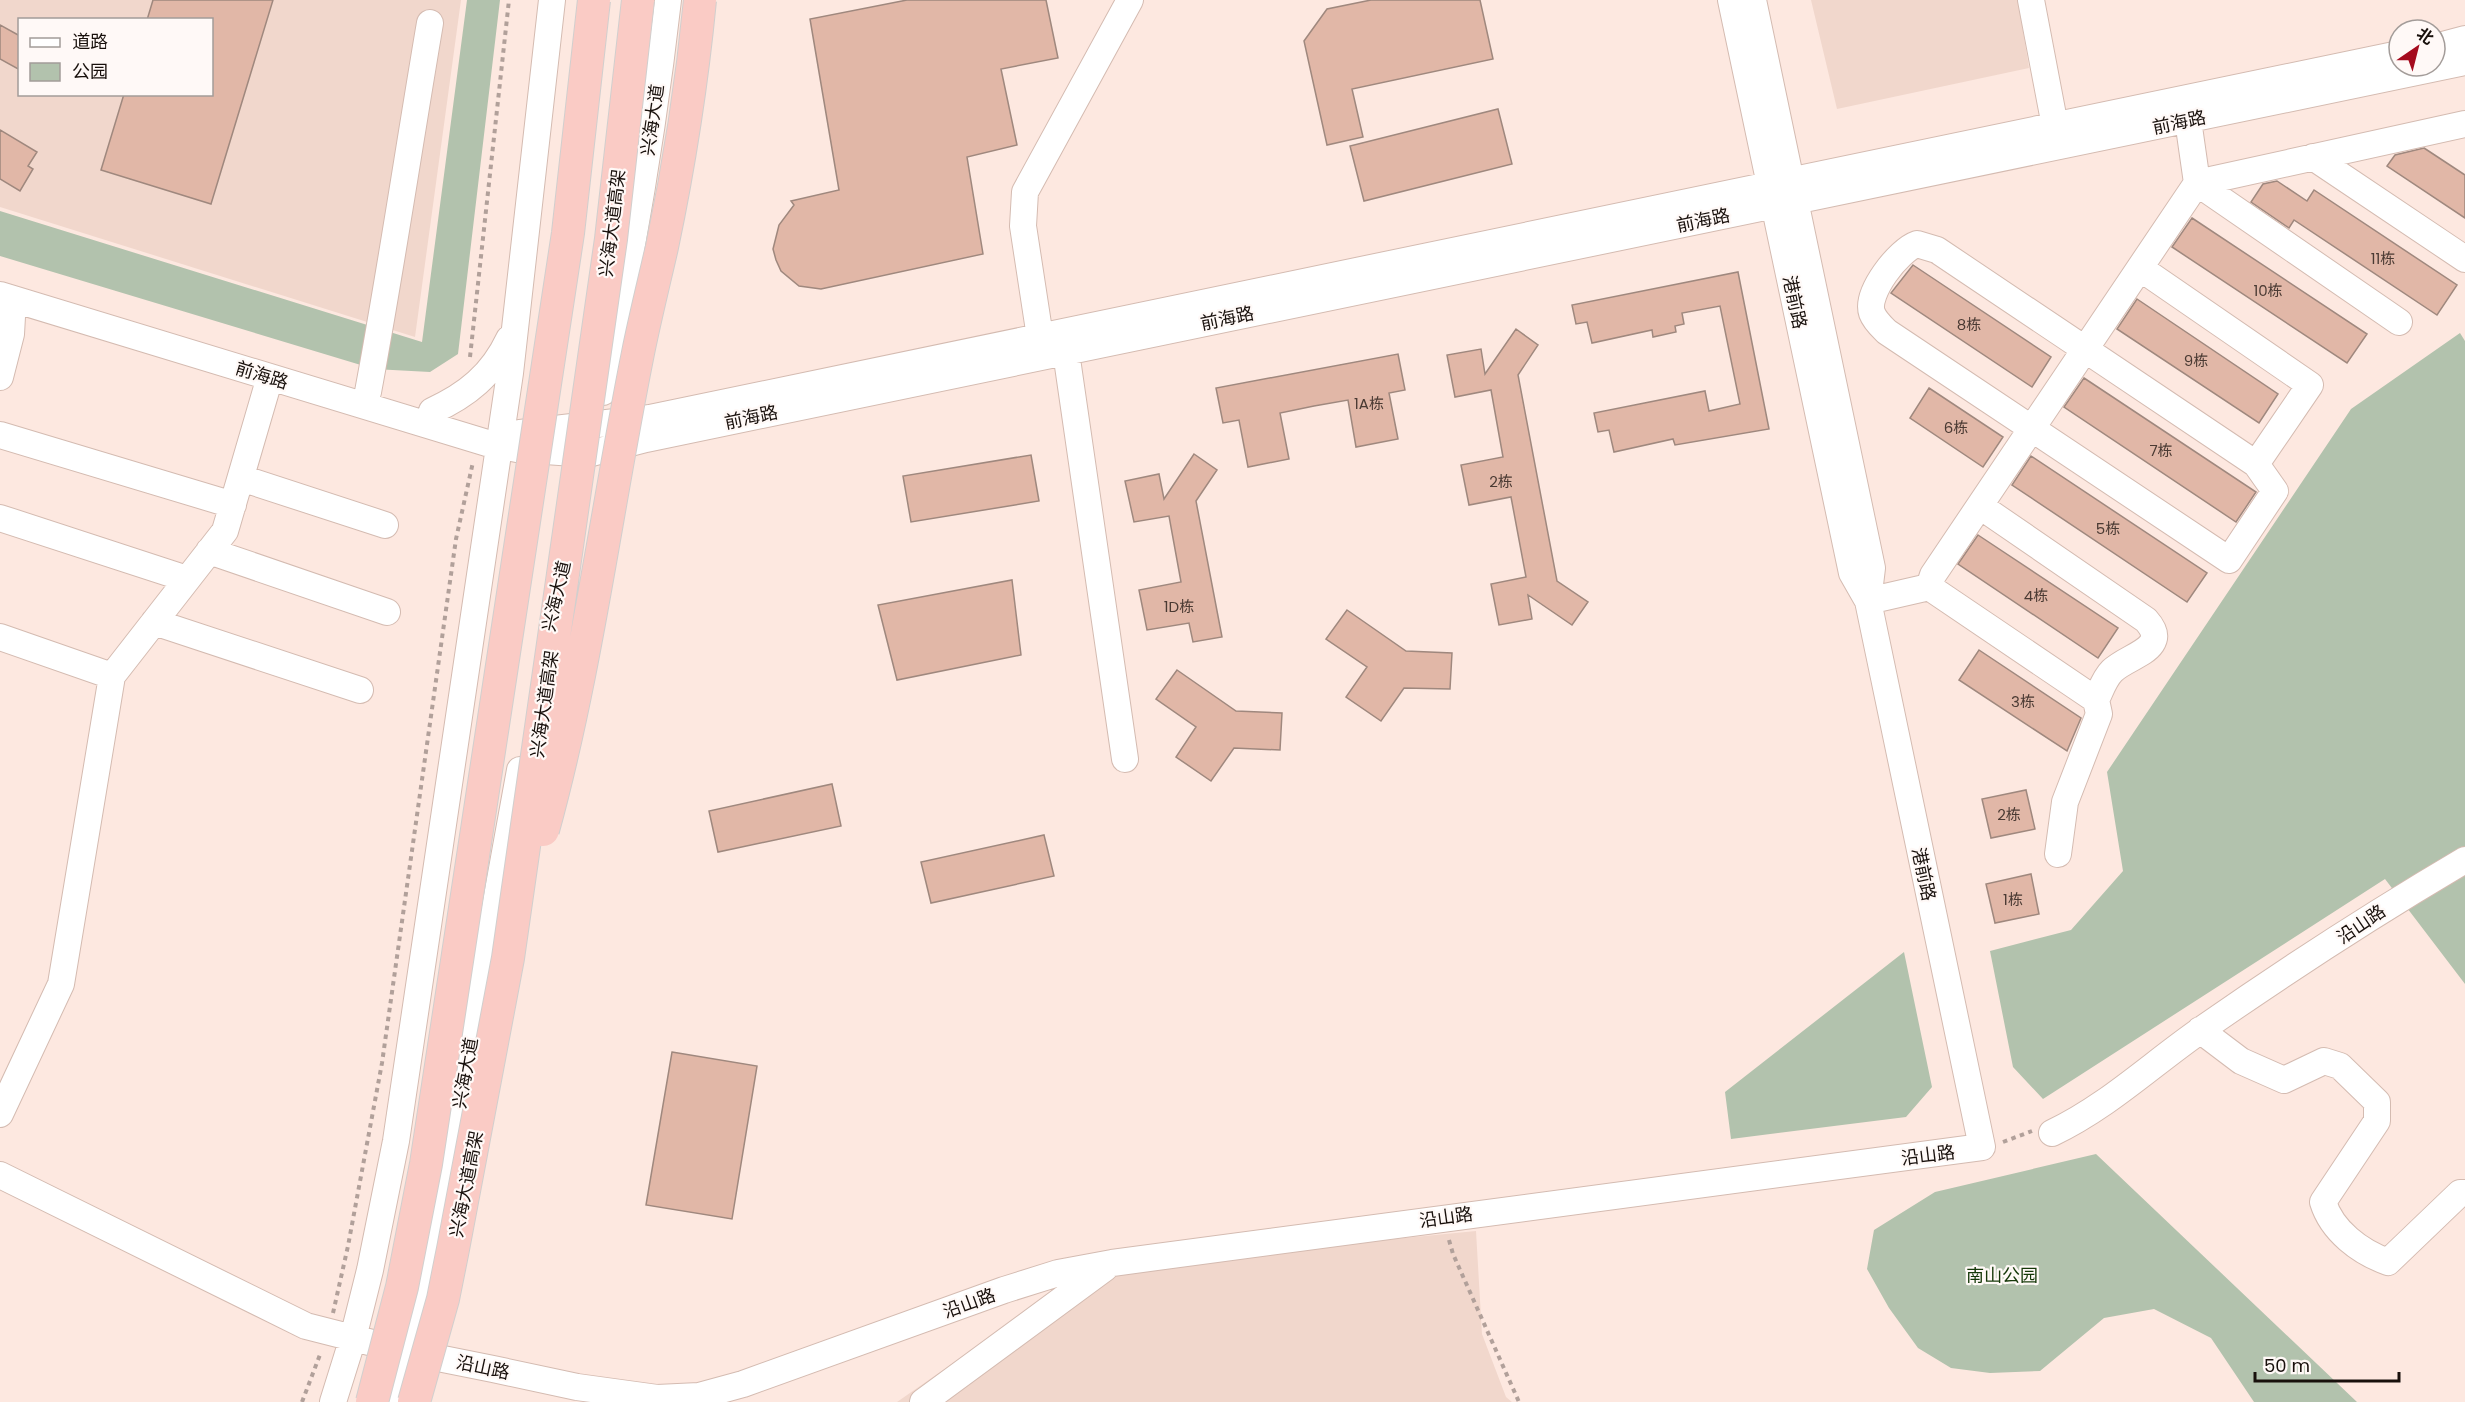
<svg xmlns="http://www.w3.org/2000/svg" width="2465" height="1402" viewBox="0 0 2465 1402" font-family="Poppins,'Noto Sans SC',sans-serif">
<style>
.built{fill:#f1d7cc;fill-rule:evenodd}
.green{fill:#b2c2ad}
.building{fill:#e1b7a7;stroke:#9f887e;stroke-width:1.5}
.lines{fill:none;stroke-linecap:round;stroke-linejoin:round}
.minor-casing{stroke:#d4bbb1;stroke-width:28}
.path{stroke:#b1a09a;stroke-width:4;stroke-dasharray:4.5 4.5;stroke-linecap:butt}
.minor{stroke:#fff;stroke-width:26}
.major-bridge-casing{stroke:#d1cfce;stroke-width:34;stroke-linecap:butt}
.major-bridge{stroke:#facbc5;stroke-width:32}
.labels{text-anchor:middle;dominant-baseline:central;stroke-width:4.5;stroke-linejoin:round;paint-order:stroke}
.number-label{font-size:15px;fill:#4a3a33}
.street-label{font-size:18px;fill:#18100c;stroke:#fff9f7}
.park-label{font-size:18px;fill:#153808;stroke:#fff9f7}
</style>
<rect width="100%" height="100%" fill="#fde8e0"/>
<path class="built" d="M0,0H461L415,337L0,207ZM20,20H212V94H20Z
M1811,0H2018L2029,68L1837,109Z
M1476,1231L1482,1334L1506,1397L1512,1402H897L1031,1309L1078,1282L1282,1250Z"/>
<path class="green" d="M467,0H500L458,354L430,372L374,369L0,256V211L422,342Z
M2460,333L2465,341V984L2385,879L2043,1099L2013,1067L1990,951L2071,930L2123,871L2107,772L2351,409Z
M1904,952L1932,1087L1906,1117L1731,1139L1725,1092Z
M2096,1154L2357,1402H2254L2211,1338L2154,1309L2104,1318L2040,1371L1990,1373L1951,1368L1918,1348L1889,1308L1867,1269L1874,1230L1935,1192Z"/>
<path class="building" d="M153,0H273L211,204L101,170L124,94H212V20H147Z
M907,0H1046L1058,58L1001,69L1017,145L967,157L983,254L821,289L799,286L781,271L776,260L773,249L779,225L794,205L791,201L839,190L810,19Z
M1371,0H1480L1493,59L1352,89L1363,137L1327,145L1304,41L1327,9Z
M0,25L20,36V70L0,59Z
M1498,109L1512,164L1364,201L1350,146Z
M0,130L37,152L28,166L33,169L20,191L0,179Z
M2424,148L2465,175V218L2387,166L2395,155Z
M2277,181L2307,201L2314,190L2457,285L2437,315L2294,220L2289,228L2251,202L2263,184Z
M2192,218L2367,334L2347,363L2172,247Z
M1913,265L2051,357L2032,387L1891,293Z
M1738,272L1769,429L1675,445L1673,439L1614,452L1609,430L1598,432L1594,413L1705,391L1709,411L1740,404L1720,306L1682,313L1684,324L1675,326L1676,332L1653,337L1652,330L1592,343L1587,322L1576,324L1572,305Z
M2137,299L2278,394L2259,423L2117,329Z
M1516,329L1538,345L1518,375L1557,581L1588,602L1572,625L1528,595L1532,619L1499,625L1491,584L1526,577L1511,497L1469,505L1461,465L1503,457L1491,390L1455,397L1447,355L1481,349L1485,374Z
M1398,354L1405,390L1389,393L1398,439L1356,447L1348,400L1314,406L1280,413L1289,459L1248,467L1239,420L1223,423L1216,388Z
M2084,378L2256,492L2236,522L2064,407Z
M1929,388L2003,437L1983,467L1910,418Z
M1194,454L1217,470L1196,501L1222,637L1193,642L1189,623L1147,630L1139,590L1181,582L1169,516L1134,522L1125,481L1159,474L1164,499Z
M1031,455L1039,501L911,522L903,476Z
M2031,456L2207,573L2187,602L2012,485Z
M1978,535L2118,628L2098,658L1958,564Z
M1012,580L1021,655L897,680L878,605Z
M1347,610L1406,651L1452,653L1450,689L1404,688L1381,721L1346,697L1367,667L1326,639Z
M1979,650L2081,718L2067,751L1959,680Z
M1177,670L1236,711L1282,713L1280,750L1234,748L1211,781L1176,757L1196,727L1156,699Z
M832,784L841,826L718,852L709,811Z
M2026,790L2035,829L1991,838L1982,799Z
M1044,835L1054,876L931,903L921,862Z
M2031,874L2039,914L1995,923L1986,884Z
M672,1052L757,1066L732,1219L646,1205Z"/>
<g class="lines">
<g class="minor-casing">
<path id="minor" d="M1753,0L1872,568L1868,601
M2031,0L2055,126
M2435,47L2465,39
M2313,157L2465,259
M2197,183L2465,124
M2197,183L2399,322
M1917,244L1937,250L2256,464L2275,491L2229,560L1887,332C1881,326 1875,321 1872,313C1865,293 1899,250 1917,244Z
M2140,268L2310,385L2256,464
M0,295L487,443L517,449L588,454L646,439L2465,62
M1040,337L1023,226L1025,192L1130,0
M1066,352L1125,759
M0,377L11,334L13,299
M368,392C391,269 409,146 430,23
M603,392C631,262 653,132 668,0
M432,411C467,395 492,375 509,339
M520,433L650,418L2399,54
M0,435L233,505
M241,478L385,525
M1980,506L2146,620C2172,649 2128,655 2112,671C2104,679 2101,690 2096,700
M0,518L187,579
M209,551L387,612
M1868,601L1929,587
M154,622L360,690
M0,637L112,676
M2058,854L2065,802L2099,714L2096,700L1929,587L1933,575L2197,183L2188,120
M2200,1030L2241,1061L2284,1080L2324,1061L2340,1066L2377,1102V1121L2323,1202C2332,1231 2360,1252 2388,1262L2460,1193H2465
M0,1114L61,984L112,676L225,531L270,377
M2052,1133C2107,1107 2152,1064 2201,1030C2287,970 2375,913 2465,860
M0,1175L306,1326L408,1352L493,1369L577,1387L657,1398L699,1396L743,1384L1004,1290L1058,1273L1112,1263L1982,1147L1868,601L1852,573L1731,0
M333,1402L353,1338L370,1270L396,1141L510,373L552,0
M393,1402L422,1301L432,1253L520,770
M923,1402L1105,1268"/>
</g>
<path class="path" d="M470,357L509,0
M2003,1142L2032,1131
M1449,1240L1453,1254L1519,1402
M333,1313L348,1246L382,1063L456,539L473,462
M302,1402L321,1352"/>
<use href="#minor" class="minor"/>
<g class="major-bridge-casing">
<path id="major-bridge" d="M543,830C586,674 606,512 638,353C645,318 654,282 662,247C679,166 692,83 700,0
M372,1402L402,1287L426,1164L568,233L594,0
M414,1402L443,1299L453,1249L508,958L611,239L638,0"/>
</g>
<use href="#major-bridge" class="major-bridge"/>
</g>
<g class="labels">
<g class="number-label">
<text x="2383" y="258">11栋</text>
<text x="2268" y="290">10栋</text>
<text x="1969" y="324">8栋</text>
<text x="2196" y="360">9栋</text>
<text x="1369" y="403">1A栋</text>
<text x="1956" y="427">6栋</text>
<text x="2161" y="450">7栋</text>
<text x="1501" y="481">2栋</text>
<text x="2108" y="528">5栋</text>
<text x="2036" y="595">4栋</text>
<text x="1179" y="606">1D栋</text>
<text x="2023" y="701">3栋</text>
<text x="2009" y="814">2栋</text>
<text x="2013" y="899">1栋</text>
</g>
<g class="street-label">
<text transform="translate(652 120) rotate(-82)">兴海大道</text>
<text transform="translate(2179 122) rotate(-12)">前海路</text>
<text transform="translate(1703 220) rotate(-12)">前海路</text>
<text transform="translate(612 223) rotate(-83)">兴海大道高架</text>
<text transform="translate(1795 302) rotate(78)">港前路</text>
<text transform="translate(1227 318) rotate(-12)">前海路</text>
<text transform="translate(262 375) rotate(17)">前海路</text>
<text transform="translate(751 417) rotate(-12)">前海路</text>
<text transform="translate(556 596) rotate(-77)">兴海大道</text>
<text transform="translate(544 704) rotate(-82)">兴海大道高架</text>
<text transform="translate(1924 874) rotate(78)">港前路</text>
<text transform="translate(2361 924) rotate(-34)">沿山路</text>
<text transform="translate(465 1073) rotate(-80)">兴海大道</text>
<text transform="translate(1928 1155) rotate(-7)">沿山路</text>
<text transform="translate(466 1184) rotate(-79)">兴海大道高架</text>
<text transform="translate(1446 1217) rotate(-8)">沿山路</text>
<text transform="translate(969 1303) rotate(-20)">沿山路</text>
<text transform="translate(483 1367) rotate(12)">沿山路</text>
</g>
<g class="park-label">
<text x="2002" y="1275">南山公园</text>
</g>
</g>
<rect x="18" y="18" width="195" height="78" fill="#fff9f7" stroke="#a39c99" stroke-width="1.5"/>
<rect x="30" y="38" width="30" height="9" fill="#ffffff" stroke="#a39c99" stroke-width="1.5"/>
<text x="72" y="48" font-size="18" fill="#18100c">道路</text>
<rect x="30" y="63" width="30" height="18" fill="#b2c2ad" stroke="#a39c99" stroke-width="1.5"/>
<text x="72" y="78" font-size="18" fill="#18100c">公园</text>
<g transform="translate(2417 48) rotate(35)"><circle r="28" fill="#fff9f7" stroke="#a39c99" stroke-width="1.5"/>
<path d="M0-4.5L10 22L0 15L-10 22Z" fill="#a50b1e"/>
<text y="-9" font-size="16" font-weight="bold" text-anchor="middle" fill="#18100c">北</text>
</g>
<path d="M2255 1372v9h144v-9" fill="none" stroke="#18100c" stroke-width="3"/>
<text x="2264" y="1372" font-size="18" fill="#18100c" stroke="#fff9f7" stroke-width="4.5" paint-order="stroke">50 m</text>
</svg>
